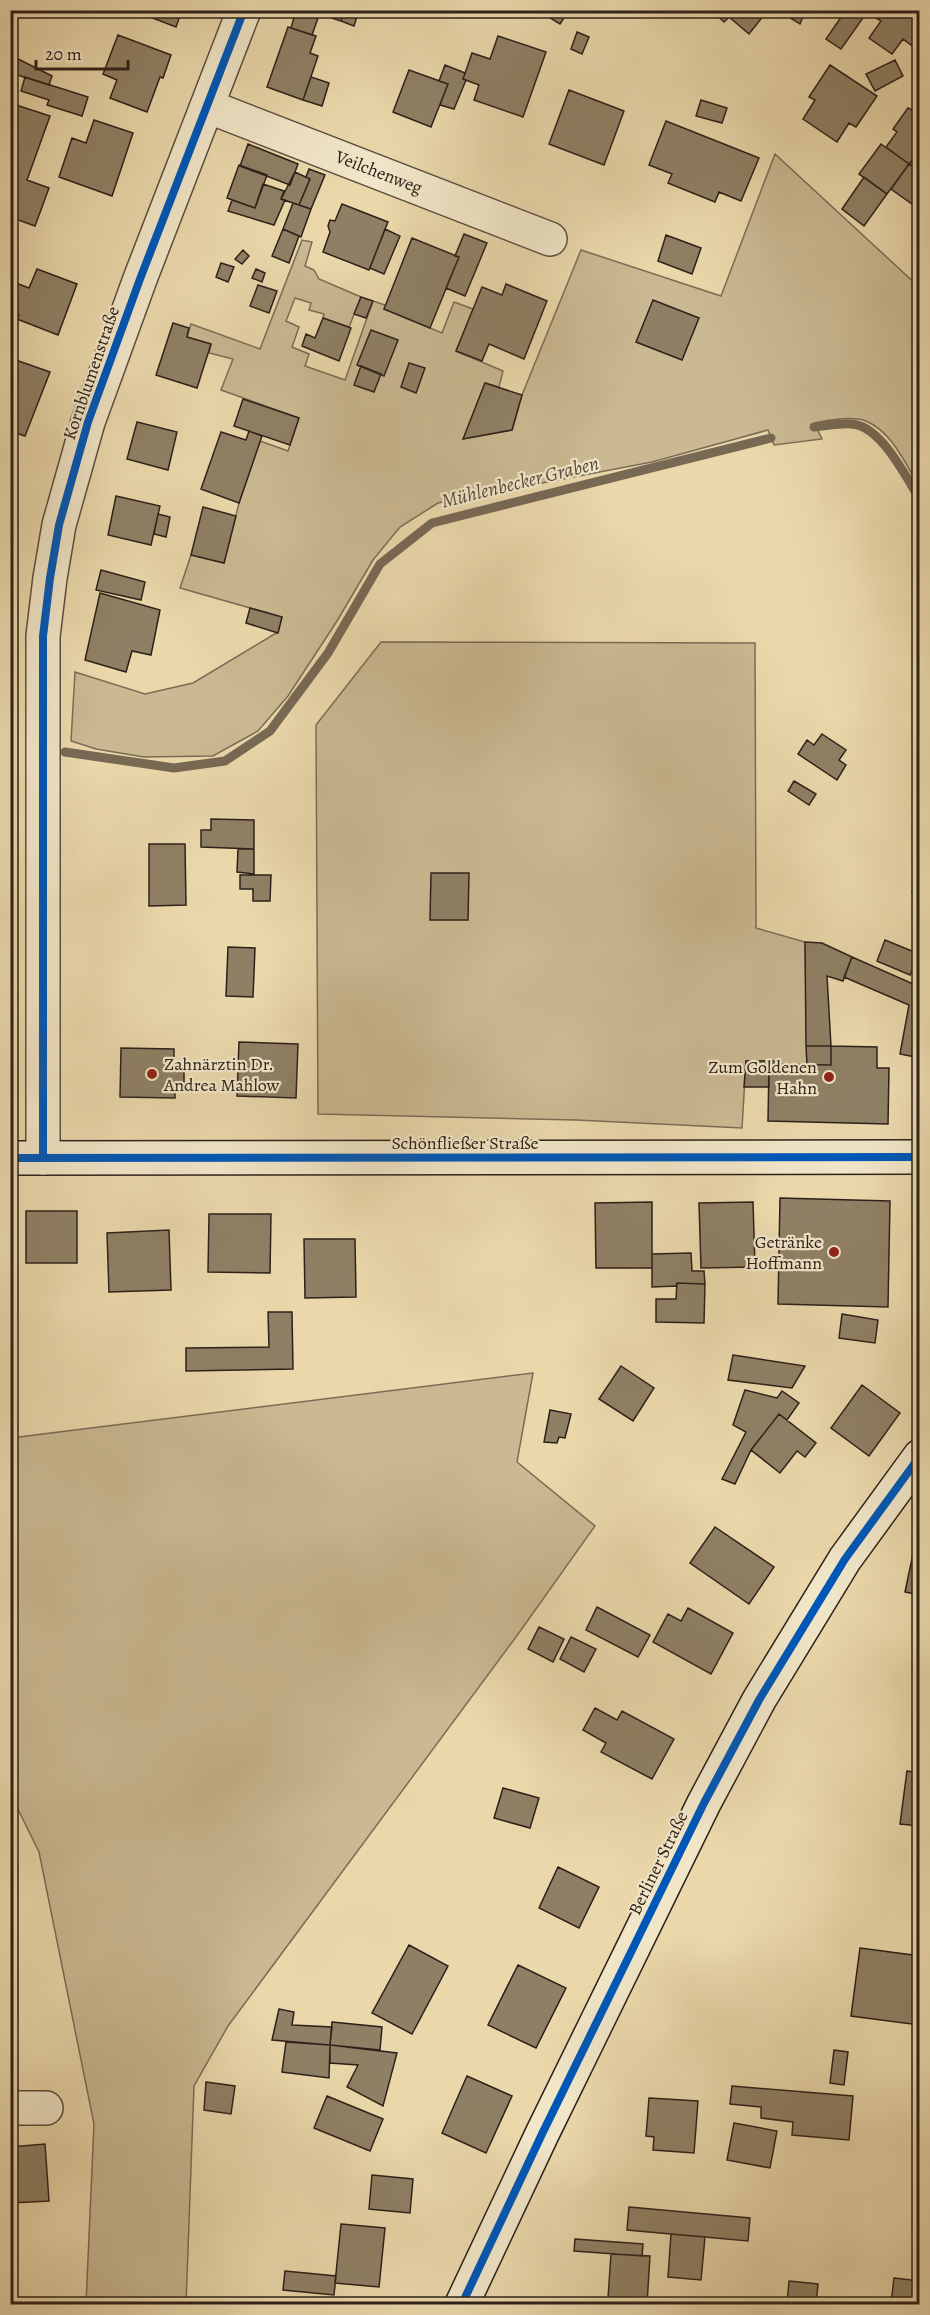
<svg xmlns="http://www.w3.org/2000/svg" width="930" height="2315" viewBox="0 0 930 2315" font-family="Alegreya,serif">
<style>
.green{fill:#cab992;stroke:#7c6c56;stroke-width:1.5}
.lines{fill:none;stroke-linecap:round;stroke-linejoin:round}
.stream{stroke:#786954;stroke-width:9}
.building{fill:#8f8065;stroke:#2d201a;stroke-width:1.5}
.minor-casing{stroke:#5c4e3e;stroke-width:36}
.secondary-casing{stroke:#2d201a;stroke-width:36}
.minor{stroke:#f1e6c8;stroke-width:33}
.secondary{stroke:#f1e6c8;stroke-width:33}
.cycleway-casing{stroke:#f1e6c8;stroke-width:11}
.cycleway{stroke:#0057b8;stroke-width:8}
.poi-dot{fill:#8f2418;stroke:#f1e6c8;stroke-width:2}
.labels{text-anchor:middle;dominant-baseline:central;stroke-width:4.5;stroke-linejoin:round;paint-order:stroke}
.street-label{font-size:18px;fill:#2d201a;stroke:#f1e6c8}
.poi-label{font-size:18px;fill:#2d201a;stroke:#f1e6c8;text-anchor:end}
.water-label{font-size:20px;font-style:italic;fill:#594a3c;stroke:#f1e6c8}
</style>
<rect width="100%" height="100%" fill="#ead8ab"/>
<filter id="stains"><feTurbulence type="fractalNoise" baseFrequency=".00333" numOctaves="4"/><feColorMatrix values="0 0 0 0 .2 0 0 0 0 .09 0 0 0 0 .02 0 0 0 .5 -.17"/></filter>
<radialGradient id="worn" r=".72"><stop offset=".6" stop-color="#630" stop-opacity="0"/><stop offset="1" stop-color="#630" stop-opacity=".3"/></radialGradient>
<path class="green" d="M775,154L919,287V486C905,463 892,432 866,421C852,416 827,420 814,423L822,439L774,445L768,430L652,462L438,503L400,527L373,560L337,621L288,696L258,731L213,756L144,757L96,749L71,741L75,672L145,694L193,683L278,632L282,617L180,588L191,555L224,563L239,503L260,441L288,451L299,418L221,390L233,359L209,353L211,344L187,337L191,324L260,349L302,240L312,242L305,266L314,270L319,279L361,297L349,327L323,318L324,314L309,310L311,303L295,298L286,321L299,327L292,347L309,354L305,366L345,380L373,301L385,305L384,309L442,333L454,302L473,309L456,351L503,371L499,387L485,383L464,438L512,430L522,395L581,250L721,296Z
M381,642L755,643L756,928L805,942L807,1065L774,1064V1061H746L742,1128L576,1120L318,1114L316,725Z
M533,1373L517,1462L595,1526L516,1637L228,2026L194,2086L186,2304H86L94,2124L39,1852L11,1795V1438Z"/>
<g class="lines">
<path class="stream" d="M814,427C826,426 840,423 852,424C881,426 905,476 920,499
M10,739L13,740
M65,752L174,768L225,761L270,731L328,653L380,564L432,523L771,438"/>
</g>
<path class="building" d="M132,10H182L176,27Z
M296,10L318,18L312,35L291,28Z
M307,10H344L341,21Z
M344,10H359L354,26L341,21Z
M543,10H569L560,24L542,13Z
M711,10H768L749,34L729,17L724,22Z
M783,10H806L800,24L782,13Z
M846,10H920V52L903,39L892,54L869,38L881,21L867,12L841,49L826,39Z
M288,27L316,36L310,53L318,56L303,100L267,87Z
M577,32L589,37L582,54L571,49Z
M118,35L171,55L163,78L160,77L147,112L110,98L117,80L103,74Z
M498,36L546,52L523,117L474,100L479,85L463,79L472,53L490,59Z
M16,58L52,76L49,85L11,73Z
M895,60L903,76L875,91L866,74Z
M445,65L465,73L463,79L466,80L454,109L440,105L448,84L439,81Z
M830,65L877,96L856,127L849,123L837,142L803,119L815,100L809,97Z
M409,70L448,84L431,127L393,112Z
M25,77L88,97L82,116L47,105L49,100L21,91Z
M311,77L329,83L322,106L303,100Z
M569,90L624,111L604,165L549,144Z
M701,100L727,108L722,123L696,116Z
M920,100V150L909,164L886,147L897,132L893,129L908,108L912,110Z
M10,103L50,116L27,180L49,188L35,226L10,217Z
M94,120L133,133L112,196L59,177L72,138L86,143Z
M666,121L759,158L741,201L719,192L715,202L668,183L672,174L649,165Z
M248,144L298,164L290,185L240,166Z
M881,144L909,164L887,194L859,174Z
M920,150V171L909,164Z
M909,164L920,171V194L912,204L891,189Z
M239,165L267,175L255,208L227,198Z
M309,169L325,175L311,209L299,205L310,179L306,177Z
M295,172L310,179L299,205L281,199Z
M864,177L887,194L864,226L842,209Z
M263,184L284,191L281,199L285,200L274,225L228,211L232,200L255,208Z
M293,203L311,209L301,237L283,229Z
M342,204L388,222L369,270L323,252L330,232L328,226L330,220L335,221Z
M283,229L299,236L289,263L272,256Z
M385,229L400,236L384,274L370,268Z
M464,234L487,243L465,296L446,288L459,257L455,256Z
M666,235L701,248L692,274L658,261Z
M412,238L459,257L430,328L384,309Z
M243,250L249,256L242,264L235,259Z
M221,263L234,267L228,282L216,277Z
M37,269L77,284L58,335L17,319L19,315L10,312V298L16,283L29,288Z
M256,269L265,273L262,282L252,278Z
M506,284L547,301L524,359L489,344L482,361L456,351L482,287L502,295Z
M258,285L277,291L269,313L250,306Z
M361,297L373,301L366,318L354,314Z
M653,300L699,318L682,360L636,342Z
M323,318L351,328L339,361L302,346L306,334L315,338Z
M173,323L189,328L187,337L211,344L197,388L156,375Z
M371,330L398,340L384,376L357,365Z
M10,358L50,372L25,436L10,431Z
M409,363L425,368L416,393L401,387Z
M361,366L381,374L374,392L354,385Z
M485,383L522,395L512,430L463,439Z
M243,399L299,418L290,445L234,426Z
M137,422L177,432L168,470L127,459Z
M249,431L262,436L239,503L201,489L221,432L246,440Z
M116,496L160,506L151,545L108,535Z
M203,507L236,516L224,563L191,555Z
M158,514L170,517L166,537L154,534Z
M101,570L145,582L141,600L96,590Z
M100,593L160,610L151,655L132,651L126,672L85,660Z
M250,608L282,617L278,633L246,623Z
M822,734L846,750L839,760L846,765L837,780L798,754L807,740L814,745Z
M794,781L816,794L809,805L788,791Z
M211,819L254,820V849L201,847V830H211Z
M149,844H185L186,905L149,906Z
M238,849H254V874L237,872Z
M431,873H469L468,920H430Z
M240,875H271L270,901H253V889H240Z
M920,880V896L912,892Z
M885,940L919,954L910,975L877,961Z
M805,942L822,943L852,957L843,981L827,976L831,1046H806Z
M228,947L255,948L253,997L226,996Z
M852,957L920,987V1058L900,1054L909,1005L844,977Z
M239,1042L298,1044L296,1098L237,1096Z
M806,1046H831V1065H807Z
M831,1046L877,1047V1068H889L888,1124L768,1121L769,1064L831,1065Z
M121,1048L174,1049V1063H184V1085H175V1098L120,1097Z
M746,1061H775L774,1064H769V1087H744Z
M780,1198L890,1201L888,1307L778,1304Z
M652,1202V1268H596L595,1203Z
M753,1202L755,1267L701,1268L699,1203Z
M26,1211H77V1263H26Z
M209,1214H271L270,1273L208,1272Z
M169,1230L171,1290L109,1292L107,1233Z
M304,1239H355L356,1297L305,1298Z
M691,1253L692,1271H704L705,1284L677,1283L676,1286L652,1287V1254Z
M677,1283L705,1284L704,1323L656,1322V1299H676Z
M268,1312H292L293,1369L186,1371V1348L269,1347Z
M842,1314L878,1320L875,1343L839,1338Z
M733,1355L805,1366L792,1388L728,1380Z
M621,1366L654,1388L633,1421L599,1399Z
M862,1385L900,1413L869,1456L831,1428Z
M745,1390L777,1398L782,1391L799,1403L787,1420L779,1414L751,1450L735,1484L722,1479L746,1432L733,1425Z
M550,1410L571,1414L565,1438L559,1437L557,1443L544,1442Z
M779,1414L816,1443L805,1457L797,1451L780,1473L751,1450Z
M715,1527L774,1567L749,1604L690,1563Z
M914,1549L920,1550V1595L905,1592Z
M597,1607L650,1635L638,1657L586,1630Z
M688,1608L733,1633L711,1674L653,1642L668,1614L681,1621Z
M539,1627L564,1639L553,1662L528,1649Z
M571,1637L596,1649L584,1672L560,1659Z
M595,1708L617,1720L622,1711L674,1739L652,1779L601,1752L606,1743L583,1730Z
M907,1771L920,1773V1826L900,1824Z
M503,1788L539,1798L530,1828L494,1818Z
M558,1867L599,1887L579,1928L539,1908Z
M10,1893L17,1945L10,1946Z
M409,1945L448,1966L412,2034L372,2013Z
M860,1948L920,1956L919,2025L851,2016Z
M518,1965L566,1988L536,2048L488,2025Z
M279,2009L294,2012L292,2025L332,2027L330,2045L272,2040Z
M332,2022L382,2027L380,2050L330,2045Z
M286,2042L330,2045L329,2078L282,2072Z
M330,2045L397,2053L383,2106L347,2087L358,2065L330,2063Z
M834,2050L848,2052L844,2085L830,2083Z
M467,2076L512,2096L486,2153L442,2133Z
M206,2082L235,2086L231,2114L204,2110Z
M732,2086L853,2096L849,2140L792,2135L793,2122L761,2118V2107L730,2104Z
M327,2096L383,2119L370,2151L314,2128Z
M649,2098L698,2101L694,2153L653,2150L654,2137L646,2136Z
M734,2123L777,2131L770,2168L727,2160Z
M45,2144L49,2201L10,2203V2147Z
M372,2175L413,2179L410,2213L369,2209Z
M629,2207L750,2218L748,2241L627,2230Z
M341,2224L385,2228L379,2287L335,2283Z
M671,2234L705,2237L701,2280L668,2277Z
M575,2239L643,2244L642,2256L574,2251Z
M611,2254L650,2256L647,2304H628V2299L608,2298Z
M285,2271L336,2276L334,2295L283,2290Z
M894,2278L920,2281V2304H891Z
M789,2281L818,2284L816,2304H787Z"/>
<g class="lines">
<g class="minor-casing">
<path id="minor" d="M207,106L550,239
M43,1158V636L50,578L59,525L88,422L140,279L244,10
M10,2108H46"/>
</g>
<g class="secondary-casing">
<path id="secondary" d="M10,1158L920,1157
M462,2304L542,2134L704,1803L759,1700L845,1559L920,1456"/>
</g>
<use href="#minor" class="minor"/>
<use href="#secondary" class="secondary"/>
<g class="cycleway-casing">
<path id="cycleway" d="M10,1158L920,1157
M43,1158V636L50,578L59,525L88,422L140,279L244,10
M462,2304L542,2134L704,1803L759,1700L845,1559L920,1456"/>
</g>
<use href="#cycleway" class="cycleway"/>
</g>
<g class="poi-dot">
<circle cx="152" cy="1074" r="6"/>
<circle cx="829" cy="1077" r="6"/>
<circle cx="834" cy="1252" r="6"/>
</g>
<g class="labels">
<g class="street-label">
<text transform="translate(379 172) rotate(21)">Veilchenweg</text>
<text transform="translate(91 373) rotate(-71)">Kornblumenstraße</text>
<text x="465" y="1143">Schönfließer Straße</text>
<text transform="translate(658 1863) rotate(-64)">Berliner Straße</text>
</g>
<g class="poi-label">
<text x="164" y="1064" text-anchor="start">Zahnärztin Dr.<tspan x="164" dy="21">Andrea Mahlow</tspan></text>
<text x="817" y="1067">Zum Goldenen<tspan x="817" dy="21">Hahn</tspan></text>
<text x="822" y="1242">Getränke<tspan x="822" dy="21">Hoffmann</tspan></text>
</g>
<g class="water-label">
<text transform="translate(520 482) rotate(-14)">Mühlenbecker Graben</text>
</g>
</g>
<rect width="930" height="2315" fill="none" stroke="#ead8ab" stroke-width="36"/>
<rect x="12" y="12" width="906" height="2291" fill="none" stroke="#2d201a" stroke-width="3"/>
<rect x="18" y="18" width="894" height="2279" fill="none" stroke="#2d201a" stroke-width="1.5"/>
<path d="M36 60v9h92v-9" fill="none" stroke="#2d201a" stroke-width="3"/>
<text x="45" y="60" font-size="18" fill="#2d201a" stroke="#f1e6c8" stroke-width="4.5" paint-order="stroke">20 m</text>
<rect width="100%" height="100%" filter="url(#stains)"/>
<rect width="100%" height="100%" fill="url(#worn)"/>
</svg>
